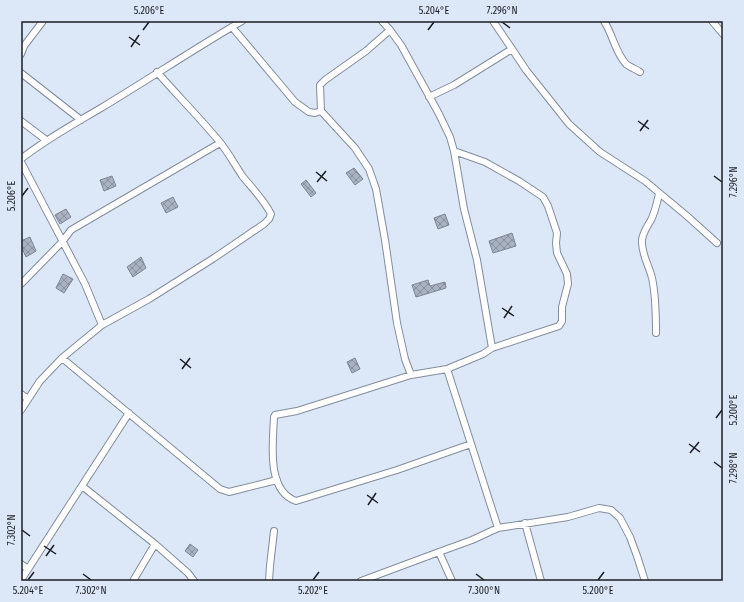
<svg xmlns="http://www.w3.org/2000/svg" width="744" height="602" viewBox="0 0 744 602" font-family="'Fira Sans Condensed',sans-serif">
<style>
.building{fill:url(#building-cross-hatch);stroke:#7c8694}
.lines{fill:none;stroke-linecap:round;stroke-linejoin:round}
.street-casing{stroke:#838d9c;stroke-width:8}
.street{stroke:#fff;stroke-width:6}
.ticks{fill:none;stroke:#1b1e24;stroke-width:1.5}
.neatline{fill:none;stroke:#1b1e24;stroke-width:1.5}
.ticks-label{font-size:10px;text-anchor:middle;fill:#1b1e24}
</style>
<defs>
<pattern id="building-cross-hatch" width="8" height="8" patternUnits="userSpaceOnUse"><rect width="8" height="8" fill="#a8b2c2"/><path d="M0 0l8 8M0 8l8-8" fill="none" stroke="#88909d"/></pattern>
</defs>
<rect width="100%" height="100%" fill="#dce7f7"/>
<path class="building" d="M354,168L363,179L355,185L346,173Z
M112,176L116,186L104,191L100,180Z
M306,180L316,193L311,197L301,184Z
M173,197L178,207L166,213L161,203Z
M66,209L71,217L60,224L55,215Z
M445,214L449,225L438,229L434,218Z
M512,233L516,246L493,253L489,241Z
M30,237L36,251L26,257L21,246V241Z
M141,257L146,268L133,277L127,267Z
M63,274L73,279L64,293L56,288Z
M428,280L430,286L445,282L446,288L416,297L412,285Z
M355,358L360,369L352,373L347,362Z
M190,544L198,550L193,557L185,551Z"/>
<g class="lines">
<g class="street-casing">
<path id="street" d="M382,21L390,30L401,45L439,114L450,137L454,151L464,209L477,260L492,348
M493,21L512,49
M604,21C613,35 615,52 626,64C630,67 635,69 640,72
M712,21L723,34
M232,27L295,102L309,112L315,113L321,111
M390,30L366,51L325,80L320,85L321,111L355,148L369,169L376,189L385,240L397,323L405,359L411,375L297,411L275,415L274,417C273,442 266,491 296,501L397,470L471,444
M21,54L24,46L43,21
M21,73L81,120
M429,97L454,85L512,49L526,70L569,124L600,152L645,181L687,216L717,243
M21,121L46,140
M21,159C46,139 74,124 101,108C149,79 194,49 242,21
M21,162L85,284L102,325
M21,284L62,242L71,230L220,143
M656,333C656,315 656,296 652,278C649,265 641,254 642,240C643,232 647,227 651,220C655,212 657,203 659,194
M62,358L220,489L229,492L277,480
M447,369L483,354L492,348L559,326L562,321V307L568,284L567,274L557,253L556,243L557,233L548,206L543,197L519,181L485,162L454,151
M411,375L447,369L498,528L472,540L439,552L452,581
M21,394L28,399
M21,410L40,381L62,358L102,325L149,299L214,258L264,224L269,219L271,214C264,200 253,189 243,177C235,165 228,152 219,141C199,117 178,96 157,72
M82,486L155,544L188,573L194,581
M525,523L541,581
M498,528L568,517L599,508L611,510L620,518L630,537L637,556L645,581
M21,564L28,569
M21,580L129,413
M133,581L155,544
M269,581L270,566L274,531
M361,581L439,552"/>
</g>
<use href="#street" class="street"/>
</g>
<path class="ticks" d="M502,22L510,28M143,30L149,22M428,30L434,22M129,37L140,45M131,47L139,35M638,121L649,129M640,131L648,120M316,172L327,181M714,176L722,182M317,182L326,171M22,196L28,188M502,308L514,316M504,318L512,306M180,359L191,368M182,369L190,358M716,418L722,410M689,444L700,452M690,453L699,442M714,462L722,468M367,495L378,503M368,505L376,493M22,530L30,536M44,546L56,554M46,556L54,545M83,574L91,580M476,574L484,580M28,580L34,572M313,580L319,572M598,580L604,572"/>
<rect width="744" height="602" fill="none" stroke="#dce7f7" stroke-width="44"/>
<rect x="22" y="22" width="700" height="558" class="neatline"/>
<g class="ticks-label">
<text x="149" y="14">5.206°E</text>
<text x="434" y="14">5.204°E</text>
<text x="502" y="14">7.296°N</text>
<text transform="translate(733 182) rotate(-90)" y="4">7.296°N</text>
<text transform="translate(11 196) rotate(-90)" y="4">5.206°E</text>
<text transform="translate(733 410) rotate(-90)" y="4">5.200°E</text>
<text transform="translate(733 468) rotate(-90)" y="4">7.298°N</text>
<text transform="translate(11 530) rotate(-90)" y="4">7.302°N</text>
<text x="28" y="594">5.204°E</text>
<text x="91" y="594">7.302°N</text>
<text x="313" y="594">5.202°E</text>
<text x="484" y="594">7.300°N</text>
<text x="598" y="594">5.200°E</text>
</g>
</svg>
